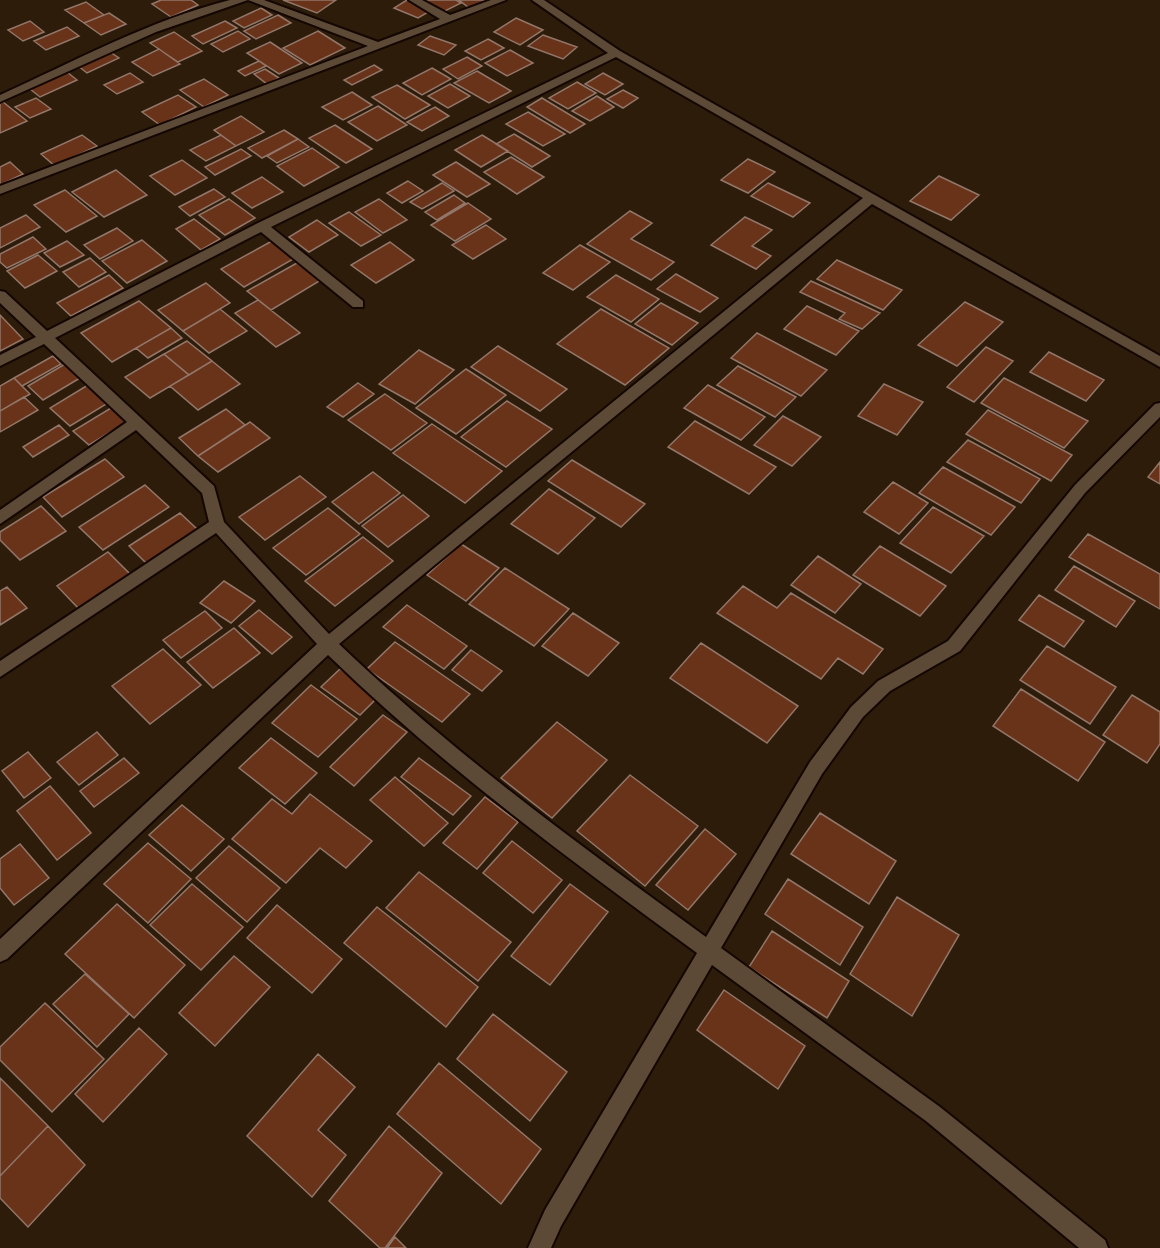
<svg xmlns="http://www.w3.org/2000/svg" width="1160" height="1248" viewBox="0 0 1160 1248" font-family="'DejaVu Sans',sans-serif">
<style>
.building{fill:#683318;stroke:#92766a;stroke-width:1.5}
.lines{fill:none;stroke-linecap:round;stroke-linejoin:round}
.minor-casing{stroke:#140600;stroke-width:4}
.minor{fill:#5c4a36;fill-rule:evenodd}
</style>
<rect width="100%" height="100%" fill="#2c1c09"/>
<path class="building" d="M161,0H191L198,5L171,17L152,4Z
M283,0H336L317,13Z
M407,0L430,11L418,18L394,8Z
M420,0H456L461,3L443,12Z
M459,0H489L469,8Z
M86,2L104,15L84,23L65,10Z
M261,8L272,15L244,28L233,21Z
M109,13L126,24L101,35L84,23Z
M278,15L291,23L256,39L244,31Z
M516,18L543,30L520,45L494,32Z
M30,21L44,32L23,41L8,30Z
M225,21L237,28L203,44L192,36Z
M67,27L79,36L46,50L34,41Z
M238,31L250,39L223,52L211,44Z
M318,31L345,48L310,65L283,48Z
M174,32L202,51L178,62L150,43Z
M543,35L577,47L563,59L528,46Z
M430,36L456,45L444,55L418,45Z
M488,39L504,48L481,60L465,51Z
M270,42L302,63L279,74L247,53Z
M159,49L180,64L153,76L132,62Z
M510,50L533,63L507,76L485,63Z
M110,52L119,58L87,73L78,66Z
M467,57L482,66L458,79L443,69Z
M259,61L266,66L245,76L238,71Z
M374,65L382,70L352,85L344,80Z
M432,68L451,79L422,95L403,83Z
M265,69L279,78L267,84L254,74Z
M477,71L511,91L489,103L454,83Z
M67,72L77,80L40,97L30,89Z
M130,73L143,82L117,94L104,85Z
M603,73L623,84L605,95L585,84Z
M204,79L228,95L204,107L180,90Z
M577,82L596,93L568,109L549,98Z
M450,84L470,96L448,108L428,96Z
M397,85L430,105L405,119L372,97Z
M623,90L638,98L623,108L607,99Z
M352,92L372,105L343,120L322,107Z
M178,95L196,107L160,125L142,112Z
M597,96L614,107L590,121L572,111Z
M36,98L51,109L30,118L15,107Z
M542,98L585,124L570,133L527,107Z
M3,102L27,121L0,133V103Z
M378,106L407,125L377,141L348,122Z
M435,107L449,116L422,131L407,122Z
M528,112L565,134L543,146L506,124Z
M241,116L264,132L236,146L214,130Z
M335,125L372,149L346,163L309,138Z
M284,130L298,139L262,158L248,148Z
M514,134L550,156L532,167L496,144Z
M82,135L97,146L55,166L41,154Z
M221,135L236,146L206,161L190,150Z
M482,135L508,151L481,167L455,150Z
M298,139L309,147L277,163L267,156Z
M312,148L339,167L304,186L277,166Z
M241,149L251,156L215,175L205,167Z
M511,157L544,177L517,194L484,172Z
M748,159L775,172L748,193L721,180Z
M182,160L207,178L175,195L150,176Z
M10,162L23,174L0,185V167Z
M456,162L490,184L467,197L433,175Z
M116,170L147,195L104,217L72,192Z
M939,176L979,195L951,220L910,201Z
M262,177L283,192L252,208L232,193Z
M408,181L423,191L402,203L387,193Z
M442,183L454,191L422,209L410,202Z
M768,183L810,203L793,217L751,196Z
M214,189L225,197L190,216L179,207Z
M65,190L97,216L66,232L34,205Z
M454,195L465,203L437,220L425,212Z
M229,199L255,218L225,235L199,215Z
M379,199L407,220L383,233L355,212Z
M468,203L491,219L455,241L431,225Z
M630,211L652,223L631,239L674,262L651,280L587,244Z
M349,212L381,235L361,246L329,223Z
M26,215L40,227L0,248V228Z
M745,217L772,230L752,246L771,256L756,269L711,245Z
M194,219L220,239L201,250L176,229Z
M317,220L338,235L309,252L289,237Z
M486,225L506,239L473,259L452,245Z
M117,228L133,241L100,259L84,245Z
M33,237L46,249L7,268L0,262V254Z
M142,240L167,261L127,283L102,261Z
M67,241L84,255L60,267L44,253Z
M272,241L295,258L244,287L221,269Z
M390,242L414,260L376,283L351,265Z
M580,245L610,262L573,290L543,273Z
M38,255L57,271L25,288L7,271Z
M90,258L106,272L79,287L63,272Z
M837,260L902,290L883,310L817,279Z
M297,263L321,280L271,310L247,291Z
M676,274L718,298L700,312L657,289Z
M109,275L123,288L71,316L57,303Z
M616,275L659,299L631,322L587,297Z
M811,281L880,313L862,329L839,319L845,313L800,292Z
M206,283L230,303L183,331L158,310Z
M258,300L300,333L276,347L235,313Z
M139,301L171,328L112,362L81,333Z
M965,302L1003,322L957,366L918,345Z
M661,303L698,323L672,345L635,324Z
M807,306L859,331L836,355L784,329Z
M220,309L247,331L209,353L183,331Z
M601,309L669,348L625,385L557,344Z
M0,315L23,339L0,351Z
M171,328L182,338L148,358L136,348Z
M757,333L827,370L801,396L731,358Z
M187,341L212,361L189,375L164,354Z
M498,346L567,389L540,411L471,367Z
M986,347L1013,361L974,402L947,387Z
M419,350L454,370L415,404L379,384Z
M1049,352L1104,380L1086,401L1030,372Z
M164,354L189,375L150,398L125,377Z
M53,356L61,364L22,386L14,378Z
M212,361L240,384L198,410L170,386Z
M65,364L80,378L43,400L28,386Z
M738,366L796,397L775,417L717,385Z
M466,369L506,395L456,434L416,408Z
M14,378L30,394L0,411V386Z
M1004,378L1088,421L1064,448L981,403Z
M358,383L374,394L343,417L327,407Z
M884,384L923,402L897,435L858,416Z
M88,385L108,403L70,426L50,408Z
M708,385L765,417L741,440L684,408Z
M385,394L427,423L391,450L348,420Z
M24,397L38,410L0,432V411Z
M507,401L552,429L506,467L461,437Z
M111,408L127,422L89,445L73,431Z
M226,409L245,425L198,456L179,438Z
M988,410L1072,455L1051,481L966,434Z
M783,416L821,437L792,466L754,445Z
M695,421L776,467L749,494L668,447Z
M250,422L270,438L218,472L198,456Z
M432,424L502,471L465,503L393,453Z
M59,425L69,435L33,457L23,447Z
M968,440L1040,479L1021,503L947,462Z
M105,459L124,477L62,517L43,497Z
M572,460L645,504L621,527L548,481Z
M1160,462V484L1148,477Z
M943,467L1015,507L991,535L919,493Z
M373,472L400,493L359,524L332,502Z
M300,476L326,497L265,540L239,517Z
M893,482L928,503L899,534L864,512Z
M145,485L169,507L103,550L79,527Z
M549,489L595,518L558,554L511,524Z
M403,495L429,516L388,547L362,526Z
M41,506L66,531L20,560L0,540V532Z
M933,507L984,536L951,573L900,543Z
M328,508L360,534L306,575L273,548Z
M180,513L198,530L147,564L129,546Z
M1088,534L1160,574V609L1069,557Z
M363,537L393,561L335,606L305,581Z
M461,544L499,568L466,601L427,575Z
M880,546L946,586L920,616L853,575Z
M108,552L130,574L79,609L57,586Z
M818,556L861,584L835,613L791,585Z
M1074,566L1135,601L1116,627L1055,590Z
M505,568L569,609L534,646L469,604Z
M224,581L255,601L231,623L200,603Z
M743,586L777,608L791,593L883,649L863,674L838,658L821,679L717,613Z
M7,587L27,608L0,625V591Z
M1039,595L1084,621L1064,647L1019,620Z
M407,605L467,646L444,669L383,627Z
M259,610L292,637L272,654L239,626Z
M205,611L222,628L181,658L163,640Z
M573,613L619,643L588,676L542,646Z
M234,628L260,653L213,688L187,662Z
M395,642L470,694L442,722L367,669Z
M701,643L798,706L767,743L670,678Z
M1047,646L1116,687L1090,724L1020,680Z
M163,649L201,685L150,724L112,686Z
M471,650L502,671L482,691L452,670Z
M340,669L379,696L360,715L321,687Z
M311,685L357,719L318,757L272,723Z
M1021,689L1105,742L1078,781L993,726Z
M1132,695L1160,712V744L1147,763L1103,735Z
M383,715L407,732L354,786L330,767Z
M557,722L607,760L552,818L501,778Z
M97,732L118,755L79,785L57,762Z
M271,738L317,773L285,804L239,768Z
M28,752L51,778L24,798L2,771Z
M124,758L139,773L94,807L80,791Z
M419,758L471,796L453,815L401,777Z
M630,775L698,826L645,886L577,831Z
M395,777L448,823L424,846L370,800Z
M50,786L91,833L57,860L17,811Z
M310,794L372,841L346,868L320,848L286,883L232,839L272,799L292,814Z
M485,797L518,822L477,869L443,843Z
M182,805L224,839L191,871L149,835Z
M820,813L896,861L869,904L791,854Z
M705,829L736,854L688,910L656,885Z
M512,841L562,880L533,913L483,873Z
M148,843L191,879L148,923L104,884Z
M20,844L49,878L14,905L0,888V859Z
M229,846L280,888L247,922L196,878Z
M419,872L511,942L478,981L386,908Z
M788,879L863,927L840,965L765,914Z
M192,884L243,927L201,970L150,925Z
M570,884L608,912L550,985L511,956Z
M897,897L959,935L912,1016L850,974Z
M117,904L185,965L134,1018L65,954Z
M277,905L342,959L312,993L247,938Z
M377,907L478,987L446,1027L344,943Z
M772,931L849,981L827,1018L749,967Z
M234,956L270,987L215,1046L179,1013Z
M85,974L129,1014L97,1047L53,1004Z
M724,990L805,1046L778,1089L697,1030Z
M45,1003L104,1059L52,1112L0,1060V1047Z
M493,1014L567,1072L530,1121L457,1059Z
M139,1028L167,1054L103,1122L75,1094Z
M318,1054L355,1087L318,1130L346,1155L312,1197L247,1136Z
M439,1063L541,1149L501,1204L397,1114Z
M0,1078L48,1126L0,1176Z
M48,1126L85,1165L28,1227L0,1198V1176Z
M389,1126L442,1173L385,1248H380L329,1201Z
M395,1237L406,1248H387Z"/>
<g class="lines">
<g class="minor-casing">
<path id="minor" d="M230,0H264L378,42L440,19L409,0H422L450,15L491,0H506L0,194V186L368,46L248,0L156,32L0,102V95C75,61 150,20 230,0Z
M532,0H544L620,51L1160,356V367L872,204L339,644C453,753 579,845 706,937L810,762L851,707L878,681L948,641L1075,485L1155,404L1160,403V417L1085,493L960,651L890,691L863,717L822,774L721,948L940,1107L1105,1240L1108,1248H1079L926,1121L712,965L561,1226L551,1248H528L545,1210L697,953C569,859 442,766 328,655L7,959L0,962V939L317,644L216,533L0,677V661L209,522L202,493L136,430L0,524V510L127,422L44,344L0,366V355L36,337L0,303V291L5,292L47,331L258,223L608,53ZM616,57L863,198L329,634L224,522L214,486L55,338L261,232L353,307H363V301L271,227Z"/>
</g>
<use href="#minor" class="minor"/>
</g>
</svg>
